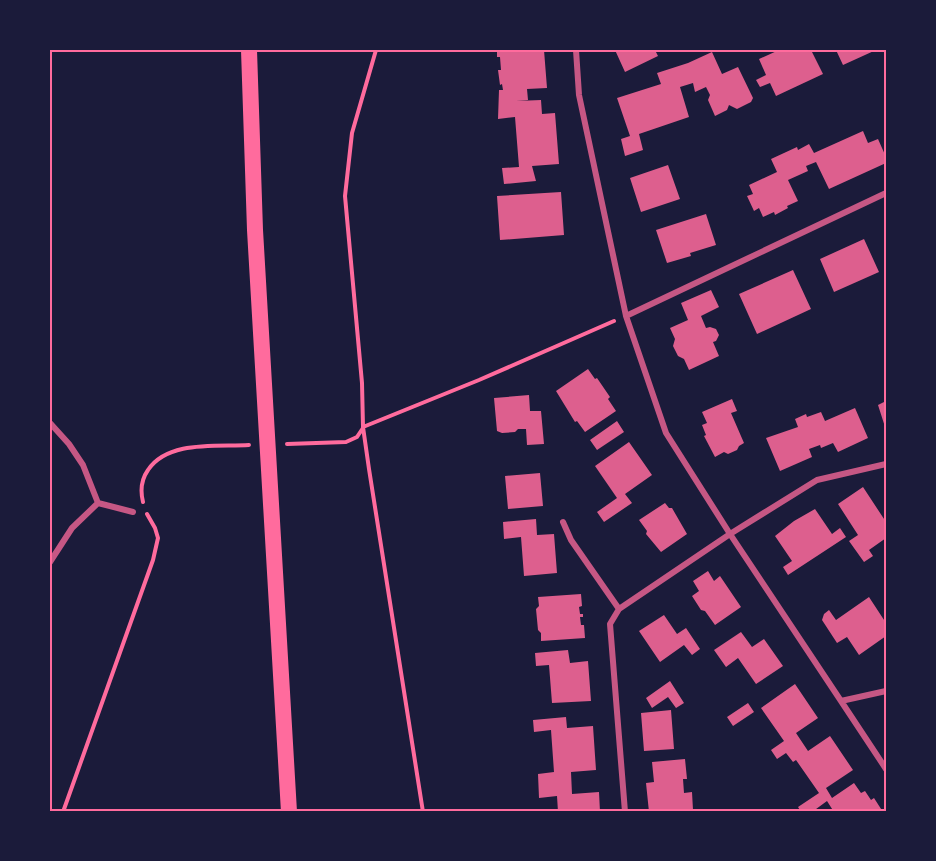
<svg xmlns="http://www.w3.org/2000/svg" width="936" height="861" viewBox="0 0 936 861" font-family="Raleway,sans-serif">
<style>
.building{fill:#dd5f8e}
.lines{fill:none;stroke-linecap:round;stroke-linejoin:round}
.path{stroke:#ff6b9d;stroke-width:4}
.minor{stroke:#c65784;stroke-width:6}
.trunk{stroke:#ff6b9d;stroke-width:16}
.neatline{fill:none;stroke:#ff6b9d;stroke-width:2}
</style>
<rect width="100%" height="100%" fill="#1b1b3a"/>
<path class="building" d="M497,50H544L547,88L527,89L528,100L516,101L541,100L542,114L555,113L559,164L532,166L536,181L504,184L502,168L519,167L515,117L498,119L499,90H503L502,84L500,85L498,70H501L500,57H497Z
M615,50H655L658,56L625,72Z
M779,50H811L823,74L776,96L770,83L760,87L756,80L766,75L759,59Z
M836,50H876L843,65Z
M712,52L722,74L738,67L753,98L751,102L737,109L729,105L727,110L715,116L708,100L710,95L706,87L695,92L693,83L680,87L689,117L639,134L643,150L625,156L621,139L630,136L617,98L661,84L657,73L688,63Z
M863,131L868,143L878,139L886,157V163L829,189L816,162L806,166L808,171L788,180L798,201L787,206L788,208L775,215L774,212L763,217L759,208L754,211L747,196L753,194L749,185L777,172L771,159L797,147L798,150L809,144L814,153Z
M668,165L680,199L641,212L630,178Z
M561,192L564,235L500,240L497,196Z
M706,214L716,245L690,253L691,256L667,263L656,230Z
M864,239L879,272L834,292L820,259Z
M793,270L811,309L757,334L739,294Z
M711,290L719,307L701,316L706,328L710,327L716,329L719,335L716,341L713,342L719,356L689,370L684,359L678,356L673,346L675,339L670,328L688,320L681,303Z
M588,369L595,379L597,378L610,397L608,399L616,411L585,432L577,421L575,422L556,391Z
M529,395L530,411H541L544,444L527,445L526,429H518L515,432L502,433L497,431L494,398Z
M732,399L737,411L731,413L744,443L739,446L737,450L728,454L724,452L715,457L704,436L706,435L702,425L707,423L702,412Z
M886,401V430L878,405Z
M855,408L868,438L838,452L833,443L821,448L820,445L809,449L812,457L780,471L766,438L798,427L795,419L806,414L807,417L821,412L825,421Z
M617,421L624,432L597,450L590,440Z
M629,442L652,475L625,494L632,503L604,522L597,512L617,498L595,466Z
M540,473L543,506L508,509L505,476Z
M863,487L886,522V538L869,550L873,556L864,562L849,541L858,535L838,504Z
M665,503L669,508H672L687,534L661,552L646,534L647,531L639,520Z
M815,509L832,534L840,528L846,537L788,575L783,567L792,561L775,536L794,521Z
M536,519L537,535L554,534L557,573L524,576L521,537L504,539L503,522Z
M708,571L714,581L720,576L741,607L715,625L705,611L701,610L692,596L699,591L693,581Z
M581,594L582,606L579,607L580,614H583V617H580L581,625H584L585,638L541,641V633L538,630L536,609L539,606L538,597Z
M869,597L886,623V636L859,655L847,637L837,643L822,620L824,614L829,610L836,620Z
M664,615L677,634L686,628L700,649L692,655L684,645L660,662L639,631Z
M741,632L752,647L764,639L783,666L756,684L738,658L726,667L714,650Z
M568,650L570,663L588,661L591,701L552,703L549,665L536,666L535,653Z
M670,681L684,703L676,708L668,697L652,708L646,698Z
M795,684L818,718L796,733L808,751L830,736L853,770L826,788L832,798L854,783L861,793L865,791L871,800L874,798L883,812H834L827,801L812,812H801L798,807L819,793L796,760L793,762L786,753L777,759L771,750L784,741L761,708Z
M748,703L754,712L733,726L727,717Z
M671,710L674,749L644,751L641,713Z
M566,717L567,728L593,726L596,770L571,772L572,794L599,792L600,812H558L557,796L539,798L538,774L554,772L551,730L534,732L533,720Z
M685,759L687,779H683L684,793L692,792L693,810L649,812L646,783L654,782L652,762Z"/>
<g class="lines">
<path class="path" d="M376,50L352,133L345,196L362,383L363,427L369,469L423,812
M363,427L479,380L614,321
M287,444L346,442L357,437L363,428
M143,502C140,490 141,480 148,470C168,440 217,447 249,445
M63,812L153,560L158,538L155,528L147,514"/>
<path class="minor" d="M576,50L579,95L626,316L666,433L730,534L841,701L886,691
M626,316L886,193
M50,423L69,444L83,465L98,503
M98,503L133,512
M563,522L571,540L619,609
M50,562L72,528L98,503
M841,701L886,769
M625,812L610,624L619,609L730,534L817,480L886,464"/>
<path class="trunk" d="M249,50L255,230L289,812"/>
</g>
<rect width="936" height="861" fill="none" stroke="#1b1b3a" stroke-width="102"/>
<rect x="51" y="51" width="834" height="759" class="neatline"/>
</svg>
